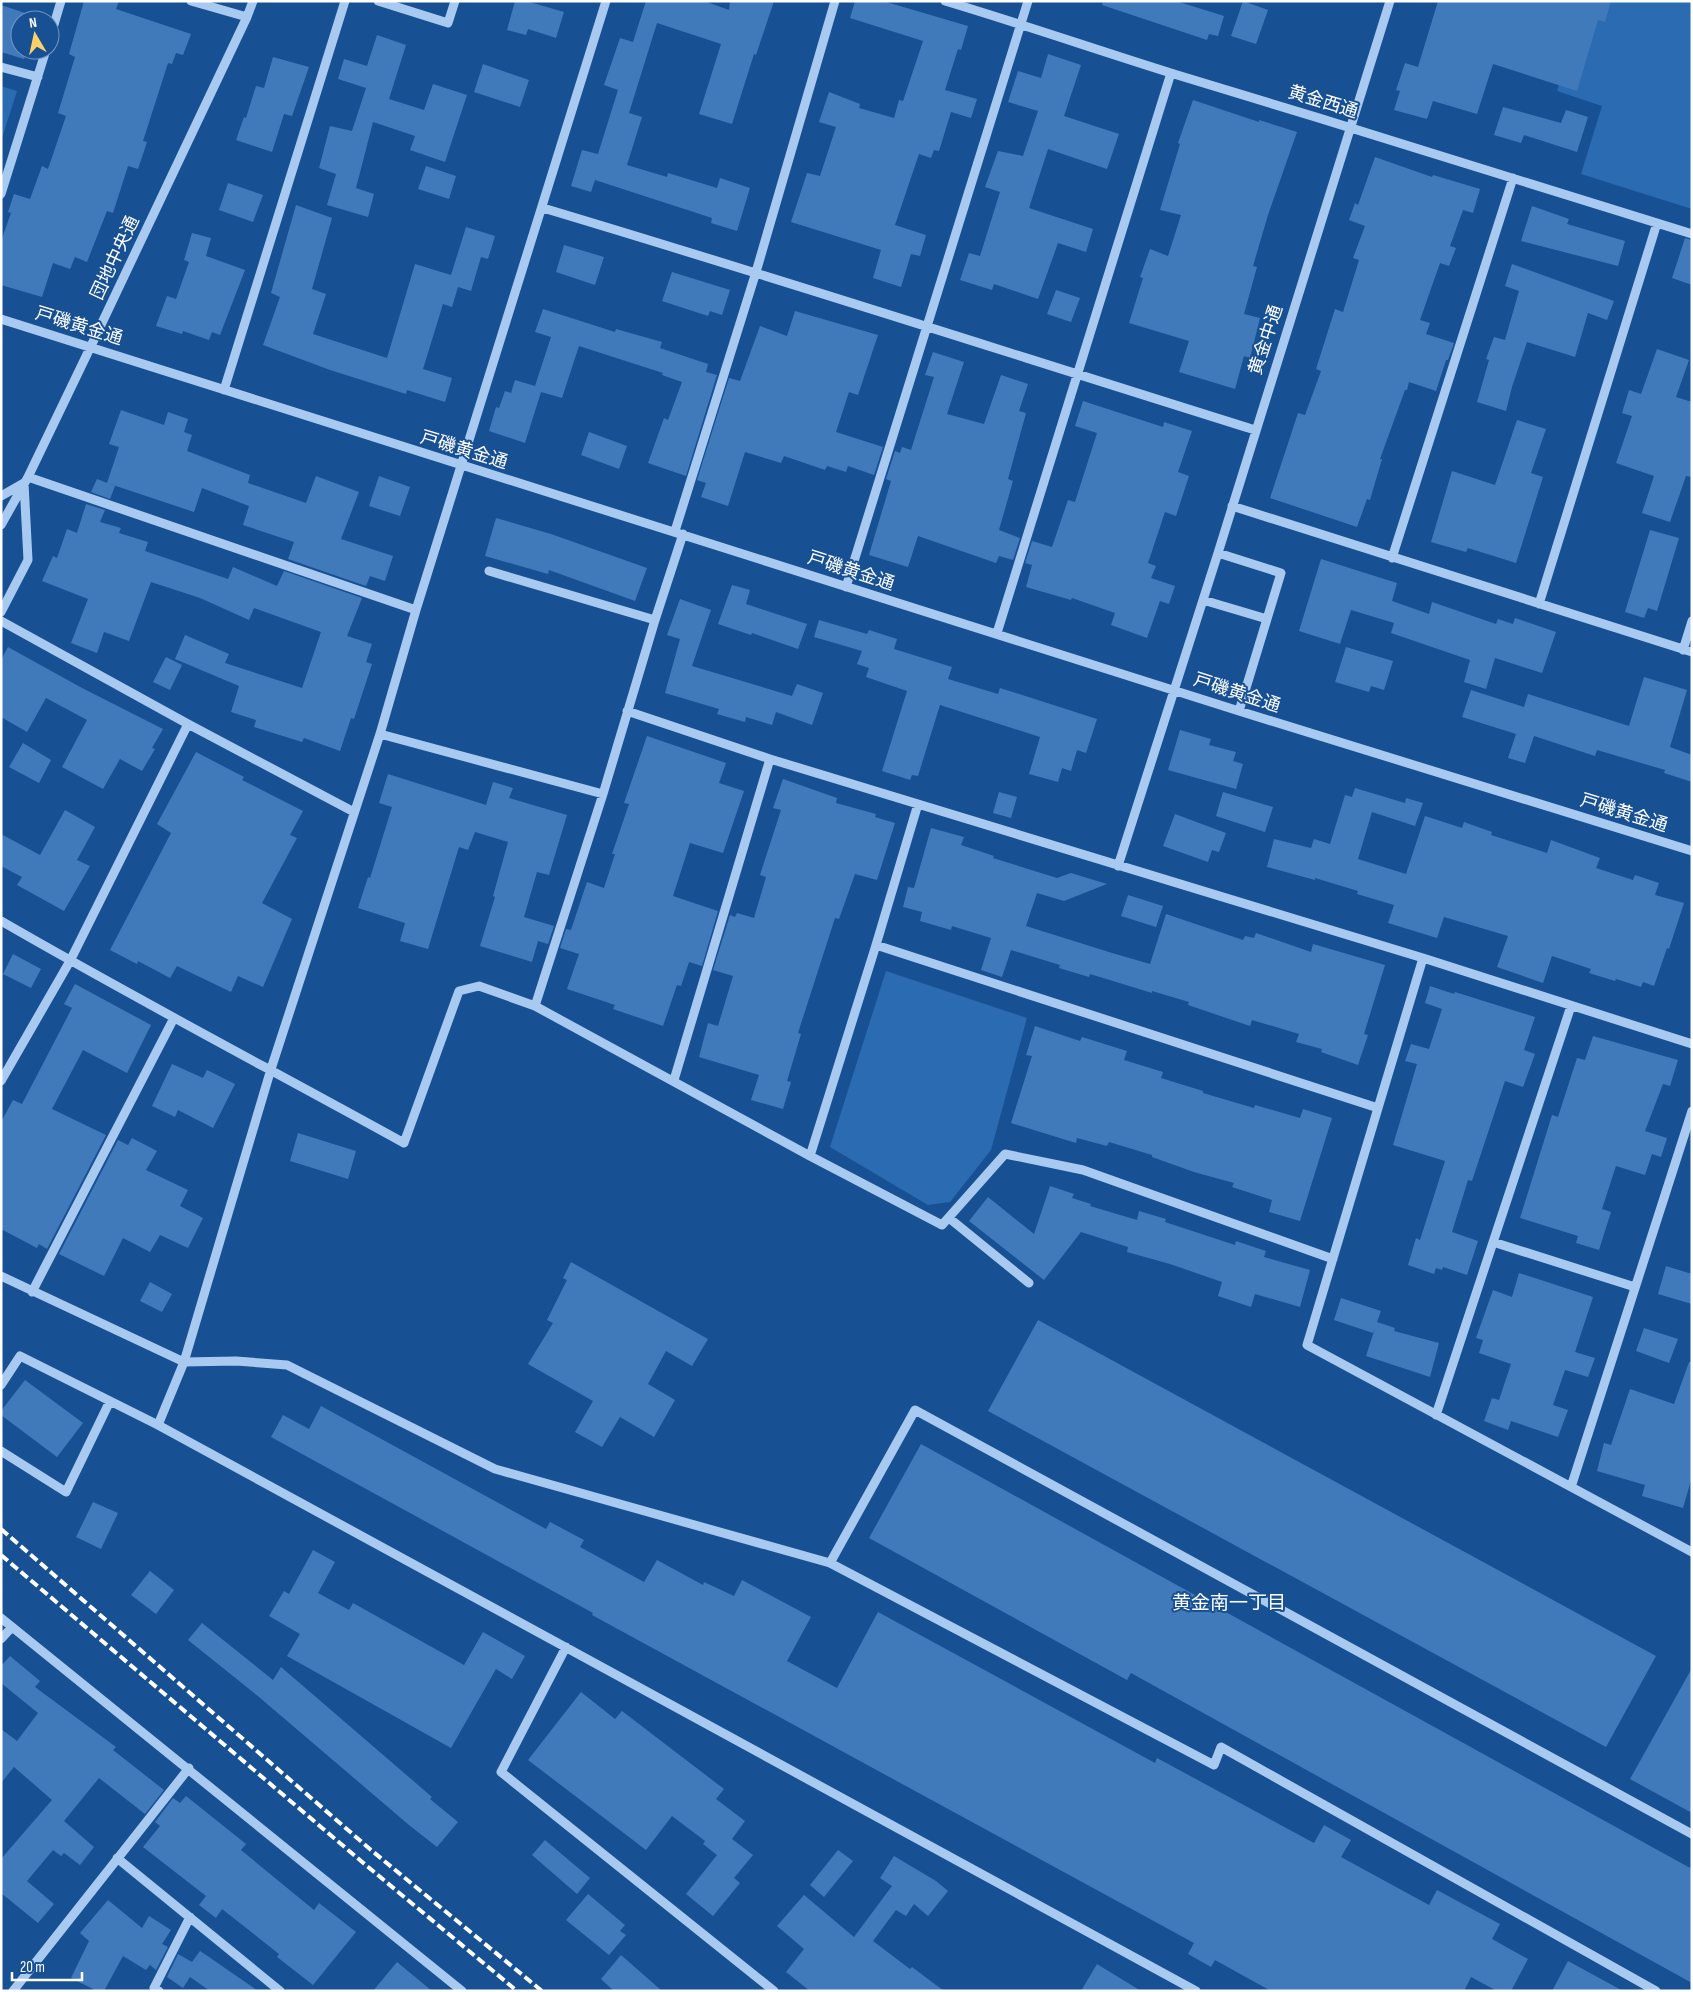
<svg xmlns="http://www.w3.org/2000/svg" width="1693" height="1992" viewBox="0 0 1693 1992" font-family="'Sofia Sans Condensed','Noto Sans JP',sans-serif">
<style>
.green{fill:#2a6bb2}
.building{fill:#417abb}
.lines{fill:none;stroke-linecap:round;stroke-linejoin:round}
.minor{stroke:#a8caf0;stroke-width:9}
.rail{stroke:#fff;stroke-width:4;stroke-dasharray:9 4;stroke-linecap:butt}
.labels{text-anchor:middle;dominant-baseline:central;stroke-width:4;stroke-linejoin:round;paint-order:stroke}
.street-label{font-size:18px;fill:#fff;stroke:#185094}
.neighbourhood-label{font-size:19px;fill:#fff;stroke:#185094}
</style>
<rect width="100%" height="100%" fill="#185094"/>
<path class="green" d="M1586,1H1692V209L1581,174L1602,106L1557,91Z
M1,86L17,91L1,141Z
M886,971L1027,1018L991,1150L950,1202L928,1205L830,1147Z"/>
<path class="building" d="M84,1H119L116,9L191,34L183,55L176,53L172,64L168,63L143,141L147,142L138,169L128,166L113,213L107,211L87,262L75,257L70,269L53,263L42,297L1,285V241L11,213L8,212L14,194L30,199L42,166L48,169L66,116L58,113L75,57L69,54Z
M515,1H526L564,12L556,38L528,29L526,35L507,30Z
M646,1H704L729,10L730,1H774L756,55L754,54L732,124L699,114L721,44L657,23L629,113L642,117L627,165L667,177L668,173L717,188L720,178L750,188L737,231L711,223L712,218L595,180L591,192L571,186L582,150L598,154L618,90L604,85L620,38L633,42Z
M855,1H883L968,26L961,50L958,49L945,90L977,99L971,118L951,112L939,151L934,150L931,158L919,154L895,225L926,235L920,256L911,254L901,287L873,278L881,250L791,222L807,173L820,176L836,127L819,122L829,92L860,104L859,108L894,118L899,100L903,101L923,41L850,18Z
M1103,1H1176L1224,16L1218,36L1209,34L1207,40L1102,5Z
M1243,1L1268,10L1256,44L1231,36Z
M1438,1H1611L1605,22L1598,20L1577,91L1493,64L1477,114L1433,101L1427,119L1394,110L1400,91L1396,90L1405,63L1418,67Z
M1,5L37,17L36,20H20V50H27L24,59L1,52Z
M377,35L406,45L389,99L424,110L433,84L467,95L445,162L410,150L415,136L373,122L356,188L374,194L368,217L327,205L336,174L319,168L330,126L352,131L366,88L338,79L344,59L367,66Z
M1048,54L1081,65L1064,116L1119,134L1107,169L1048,149L1029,208L1093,229L1086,252L1058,243L1038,299L994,284L992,290L960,280L969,253L980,256L1000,192L985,187L998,151L1023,156L1038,111L1008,102L1018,71L1041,78Z
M273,57L309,67L292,116L284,114L272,152L236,140L244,117L246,118L256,86L264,88Z
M483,64L529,80L520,107L474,92Z
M1193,100L1259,122V120L1297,132L1268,215L1253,266L1257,267L1244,314L1260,318L1250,358L1244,356L1235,389L1179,372L1189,341L1129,323L1143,278L1140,277L1150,249L1168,256L1181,215L1160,210L1180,144L1178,143Z
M1503,107L1561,123L1566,110L1588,117L1577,152L1524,135L1521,143L1494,135Z
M1375,157L1432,177L1433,175L1480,189L1473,213L1463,210L1450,246L1456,248L1449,266L1440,263L1420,320L1430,323L1426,334L1454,343L1448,360H1446L1436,391L1409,382L1407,390H1405L1380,459H1382L1370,500L1367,499L1357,527L1270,498L1298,413L1305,415L1321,371L1316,369L1335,309L1343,312L1359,260L1353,258L1365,226L1349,220L1355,203L1358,205Z
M426,166L456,176L449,199L418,189Z
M228,183L263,195L253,222L219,210Z
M296,205L332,218L312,289L326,294L313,334L387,358L415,264L451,275L466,227L495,236L488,259L481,257L471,291L458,287L452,307L443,304L423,369L452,378L445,402L407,390L406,394L330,370L263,345L280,297L271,293Z
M1532,206L1569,219L1567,224L1625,241L1618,266L1521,241Z
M192,233L211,238L206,256L245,270L220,335L212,332L209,340L183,331L182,334L156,326L167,296L176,299L189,262L184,260Z
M1685,238L1692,240V285L1672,278Z
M564,245L604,257L595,285L556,272Z
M1512,264L1614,301L1607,320L1588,313L1575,357L1527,342L1512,387L1506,411L1477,402L1489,360L1486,359L1494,337L1505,340L1519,291L1505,286Z
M672,272L730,290L722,315L710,311L708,316L662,301Z
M1056,290L1080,298L1071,322L1047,314Z
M543,309L615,332L616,329L662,342L660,348L708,364L706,372L717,375L686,476L648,463L664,418L668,420L682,382L662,375L663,373L579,346L562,398L541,392L525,443L489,431L496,407L499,408L505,391L511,393L515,380L535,386L551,337L535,332Z
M795,311L878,335L858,395L849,392L836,432L883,447L874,475L848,466L846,472L827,466L825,470L784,456L781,463L745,452L728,506L701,497L706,483L697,480L729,378L740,381L760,326L787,336Z
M1657,349L1689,360L1676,397L1692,402V477L1686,476L1670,522L1642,513L1654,476L1616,463L1632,416L1622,413L1629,390L1641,394Z
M933,352L964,362L947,414L984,424L1001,375L1028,384L1019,411L1026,413L1008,479L1013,481L999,530L1020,538L1013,560L999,556L996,563L918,536L908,567L869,555L891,481L886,479L895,451L900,453L902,447L911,450L934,377L925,375Z
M1083,401L1163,427L1164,422L1192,431L1178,472L1189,476L1176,516L1165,512L1148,563L1156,566L1151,578L1175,586L1169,604L1160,601L1147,638L1111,625L1115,613L1072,598L1071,600L1026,587L1032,565L1025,563L1032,541L1052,547L1068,500L1075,502L1097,433L1075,426Z
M121,410L164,425L168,412L188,419L184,432L192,435L187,451L250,475L248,483L306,503L316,476L359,492L341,539L393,556L385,581L370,576L366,586L288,559L294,542L243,525L249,506L202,488L194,512L107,483L119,447L109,444Z
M1517,420L1546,429L1531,473L1543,477L1516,563L1468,548L1466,552L1431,542L1452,471L1495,485Z
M589,432L627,446L619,469L581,455Z
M379,476L410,487L400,516L369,506Z
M97,479L115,486L110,499L91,492Z
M86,504L105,510L100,522L121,528L119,533L148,542L145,551L228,579L233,567L277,586L284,571L362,598L347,636L372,644L366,662L372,664L354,719L351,718L340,751L304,738L302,742L254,727L256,720L231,712L239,686L175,659L185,635L229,654L225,663L302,688L321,632L254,608L249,620L200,598L151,582L129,641L104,632L97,653L71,643L88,599L42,581L53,556L57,558L67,529L77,533Z
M496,518L551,534L647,568L635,601L549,570L548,574L485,556Z
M1650,530L1679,538L1657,611L1648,608L1644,618L1625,612Z
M1321,559L1397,583L1392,601L1429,614L1432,602L1496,624L1498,619L1513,624L1515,618L1556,632L1542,673L1495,658L1486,689L1464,682L1470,660L1391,633L1394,623L1351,610L1340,644L1299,631Z
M732,585L750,590L746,604L807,624L798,649L752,633L751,635L718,624Z
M680,599L711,610L692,666L792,696L797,684L823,693L812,725L776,712L772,725L746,717L745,722L717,714L719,709L665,693L680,639L667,635Z
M819,620L867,634L869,630L897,639L894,649L952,667L948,679L998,694L1000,688L1097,719L1086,753L1077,750L1071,771L1062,768L1058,782L1029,774L1040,737L940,705L918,776L912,775L910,780L882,771L907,691L866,677L869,668L857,664L862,651L814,637Z
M8,647L82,688L163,729L152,748L155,749L142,771L120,759L103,789L62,767L87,720L46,698L27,732L1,717V660Z
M1346,647L1393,661L1384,690L1371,686L1369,692L1335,682Z
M166,657L182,665L170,690L153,682Z
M1644,677L1687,690L1670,747L1692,755V782L1664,773L1665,770L1597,750L1595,756L1534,736L1525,763L1508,758L1516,734L1462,717L1471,690L1524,707L1528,694L1629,726Z
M1180,730L1211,739L1209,745L1236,752L1233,761L1243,764L1236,789L1168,770Z
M647,736L726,763L719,783L744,791L723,853L690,843L673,896L718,911L702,966L689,962L681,986L677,985L663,1026L613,1009L615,1005L567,989L579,954L560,948L566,929L571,930L587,882L604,888L615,854H612L629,804L624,803Z
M23,743L51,760L39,783L9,767Z
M196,752L244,777L242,780L303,811L290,835L297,838L262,903L292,919L263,987L238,976L231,992L177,966L170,978L138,961L137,964L110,950L171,833L157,824Z
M388,774L486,805L493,782L513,788L509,798L567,815L549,875L537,872L524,917L554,926L548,944L538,941L532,962L480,946L495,897L493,896L508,842L475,832L468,850L459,847L428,949L400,941L405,923L358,908L368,877L370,878L392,807L379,803Z
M783,779L837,798L836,803L876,814L875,817L895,823L877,880L855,874L839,919L835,918L798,1033L801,1034L787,1081L791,1082L783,1109L751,1100L759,1075L699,1057L708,1023L718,1026L733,976L713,970L730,915L735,917L737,913L754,918L766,877L760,875L781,810L773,808Z
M1355,788L1405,803L1406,798L1423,803L1415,826L1372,812L1358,859L1406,874L1425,816L1462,828L1464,822L1492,832L1491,835L1547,853L1551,840L1600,858L1596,868L1633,880L1635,875L1659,883L1655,895L1684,903L1669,949L1667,948L1654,986L1643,982L1641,987L1616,979L1615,981L1589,973L1591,969L1552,956L1543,983L1497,967L1508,936L1444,917L1437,938L1388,923L1394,905L1357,894L1358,891L1315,878V880L1267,867L1274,839L1311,848L1314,839L1330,844L1345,795L1352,797Z
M999,792L1017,797L1011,818L993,813Z
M1223,792L1273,807L1265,832L1216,816Z
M65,810L95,827L77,860L90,866L64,911L17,885L22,877L1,866V834L40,855Z
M1175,814L1226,833L1219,852L1212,850L1208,862L1163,846Z
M931,828L964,837L961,845L994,856L993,858L1057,878L1071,873L1107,884L1064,901L1037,893L1026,926L1112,953L1150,964L1166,914L1243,940L1245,936L1254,938L1256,933L1311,952L1313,944L1385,965L1364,1034L1368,1035L1358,1065L1321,1052L1322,1049L1296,1042L1299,1034L1252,1020L1250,1026L1188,1005L1189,1002L1152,991V993L1090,974L1089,977L1059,968L1060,965L1011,950L1002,977L981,970L991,938L952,926L951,930L920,921L922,912L903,907L908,887L914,888Z
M1128,895L1163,906L1156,927L1121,916Z
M13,954L41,969L31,988L3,974Z
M75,984L151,1025L127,1073L83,1050L52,1109L106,1135L47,1249L39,1244L37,1248L1,1229V1122L13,1100L22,1104L72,1008L64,1004Z
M1430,986L1454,994L1455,992L1535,1017L1524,1050L1535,1054L1523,1087L1505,1081L1472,1181L1468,1180L1452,1232L1478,1241L1467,1275L1443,1267L1442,1270L1436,1268L1434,1274L1408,1265L1416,1238L1420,1240L1445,1161L1393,1145L1417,1064L1405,1061L1411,1044L1429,1049L1442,1009L1425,1003Z
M1035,1026L1080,1041L1082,1037L1127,1051L1124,1060L1163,1072L1161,1078L1203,1091V1093L1254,1108L1255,1105L1300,1118L1303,1109L1332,1118L1300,1221L1269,1212L1272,1200L1232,1187L1234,1183L1194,1172L1152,1157V1155L1109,1142L1107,1146L1077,1138L1076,1143L1011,1123L1032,1056L1026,1055Z
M1593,1036L1678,1060L1670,1086L1663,1084L1645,1131L1667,1138L1661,1157L1652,1154L1645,1175L1616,1166L1602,1209L1611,1212L1599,1250L1576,1243L1578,1236L1520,1218L1552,1115L1558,1117L1577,1058L1585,1060Z
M172,1064L203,1078L207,1070L235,1084L213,1128L178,1110L175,1117L152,1106Z
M298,1133L356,1151L348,1179L290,1161Z
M132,1138L157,1151L146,1170L188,1190L180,1206L203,1218L188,1248L160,1235L150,1252L123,1238L104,1276L59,1254L118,1140L128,1145Z
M1050,1186L1074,1194L1072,1198L1091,1204L1090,1206L1137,1220L1139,1211L1166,1219L1165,1222L1235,1245L1236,1241L1266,1251L1264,1257L1310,1270L1300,1307L1255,1294L1251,1307L1218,1296L1222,1282L1170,1264L1127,1252L1128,1247L1081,1232L1044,1280L969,1221L988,1197L1034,1234Z
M571,1262L708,1339L692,1366L666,1351L648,1384L675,1400L654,1437L620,1417L602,1447L575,1432L593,1401L528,1364L553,1323L547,1320L567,1280L563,1278Z
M1666,1266L1692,1274V1304L1658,1294Z
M1519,1273L1593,1297L1575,1352L1595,1358L1588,1377L1565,1370L1553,1405L1568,1410L1558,1437L1511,1421L1508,1430L1484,1421L1492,1398L1499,1400L1511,1364L1479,1353L1483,1340L1476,1338L1493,1290L1512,1297Z
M150,1282L172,1294L162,1312L140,1301Z
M1341,1298L1381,1311L1377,1322L1395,1328L1394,1331L1439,1343L1430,1377L1366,1356L1375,1328L1373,1333L1334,1320Z
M1038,1320L1656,1656L1606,1747L988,1411Z
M1644,1328L1678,1339L1669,1363L1636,1351Z
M1689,1362H1692V1477L1683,1508L1642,1496L1645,1485L1597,1471L1604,1443L1611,1445L1630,1389L1674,1404Z
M25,1380L83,1423L57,1457L1,1415V1411Z
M321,1406L546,1529L550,1522L584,1540L580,1547L644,1582L657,1560L703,1585L704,1582L734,1596L742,1580L811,1617L787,1661L837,1688L878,1612L1155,1763L1157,1758L1314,1843L1324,1825L1351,1840L1341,1857L1429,1905L1437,1890L1500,1924L1492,1939L1528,1959L1511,1991H1497L1471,1977L1464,1991H1271L1215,1960L1211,1967L1188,1954L1194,1943L592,1615L593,1613L271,1437L283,1415L309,1429Z
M921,1444L1692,1869V1983L1131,1673L1127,1680L869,1538Z
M93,1502L118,1513L101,1549L76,1537Z
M313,1550L335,1562L318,1593L349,1610L353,1603L464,1665L483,1632L525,1656L512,1679L496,1669L451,1748L287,1656L300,1634L269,1616L284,1591L289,1594Z
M150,1571L174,1590L156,1614L131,1595Z
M202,1623L273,1680L281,1667L432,1797L430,1799L458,1822L437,1847L409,1825L259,1697L188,1640Z
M10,1656L40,1681L35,1687L116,1747L113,1750L164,1790L145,1814L99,1778L64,1821L94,1847L80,1865L64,1853L61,1856L53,1850L27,1881L54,1904L38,1923L1,1893V1859L52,1800L14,1767L1,1783V1729L17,1741L38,1713L1,1683V1662L3,1664Z
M1692,1668V1813L1630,1779Z
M581,1692L615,1719L622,1711L724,1789L716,1799L745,1821L732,1839L753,1855L734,1878L740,1883L713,1916L686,1894L717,1855L703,1844L705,1841L672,1816L646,1850L528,1760Z
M186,1796L246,1844L241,1850L314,1910L319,1903L356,1932L313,1985L277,1957L279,1954L222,1909L216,1918L199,1905L206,1896L143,1847L160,1826L155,1822L173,1798L180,1803Z
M545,1840L590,1878L577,1894L532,1855Z
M838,1850L853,1861L824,1897L810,1885Z
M894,1856L936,1881L948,1891L928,1916L914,1904L906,1916L896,1910L873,1941L910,1969L912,1967L944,1991H810L786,1972L804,1949L777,1926L804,1895L854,1937L892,1886L880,1878Z
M588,1894L625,1925L620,1931L626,1935L609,1955L566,1920Z
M108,1900L142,1928L149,1916L171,1930L162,1944L168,1947L156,1970L150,1965L146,1970L123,1956L104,1991H97L71,1978L89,1941L80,1933Z
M200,1951L209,1957L258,1991H210L190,1977L183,1988L167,1977L178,1954L192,1962Z
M621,1955L662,1991H614L601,1979Z
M1568,1961L1623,1991H1552Z
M397,1962L432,1991H373Z
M1097,1964L1141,1991H1081Z"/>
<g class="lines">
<path class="minor" d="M191,1L247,17
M378,1L448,23L455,1
M945,1C1022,24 1097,50 1174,74C1347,126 1519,180 1692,234
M50,38L61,1
M1,67L38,77
M1,194L46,50
M543,208C781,279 1018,356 1255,430
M1,319L1239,711L1692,851
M224,390L345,1
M28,477L416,610
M1,496L24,483L28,560L1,612
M1232,506L1692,652
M1,525L28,477L91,346L247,17L253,1
M675,531L756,272L835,1
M1218,553L1281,573L1239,711
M1392,558L1513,178
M489,571L655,620
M846,587L1028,1
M1203,600L1267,619
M1539,604L1657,223
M1,621L188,724L354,812
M997,633L1171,73
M1683,650L1692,621
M627,711L770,759L1423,958L1692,1044
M380,734L603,794
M1118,866L1218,553L1390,1
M1,921C134,998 270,1069 404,1143L459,991L479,986L535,1006L810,1156L942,1225L1005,1154L1083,1170L1333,1259
M876,945L1378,1108
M1423,958L1307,1345L1692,1552
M535,1006L603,794L655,620L683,534
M674,1080L770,759
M1,1081L70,961L188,724
M810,1156L876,945L918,804
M949,1218L1029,1283
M1493,1242L1635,1287
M1,1276L184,1362L271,1069L380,734L416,610L606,1
M32,1292L174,1018
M1,1385L20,1356L158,1425
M1436,1415L1571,1006
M1,1451L66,1492L110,1401
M1571,1487L1692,1111
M830,1563L915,1410L1692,1834
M1,1618L462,1991
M1,1639L12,1627
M566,1647L501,1772L774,1991
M117,1858L280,1991
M13,1991L189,1768
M159,1991L154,1988L190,1917
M1196,1991L158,1425L184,1362L236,1361L287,1365L495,1469L830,1563L1214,1765L1221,1747L1656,1991"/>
<path class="rail" d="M1,1529L371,1850L542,1991
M1,1555L361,1861L517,1991"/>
</g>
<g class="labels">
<g class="street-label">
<text transform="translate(1323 102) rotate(17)">黄金西通</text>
<text transform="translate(115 258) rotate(-65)">団地中央通</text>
<text transform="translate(79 326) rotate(17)">戸磯黄金通</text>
<text transform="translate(1266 340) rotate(-72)">黄金中通</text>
<text transform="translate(464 450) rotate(17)">戸磯黄金通</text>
<text transform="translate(851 571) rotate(18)">戸磯黄金通</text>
<text transform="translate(1237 693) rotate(18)">戸磯黄金通</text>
<text transform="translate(1624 813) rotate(17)">戸磯黄金通</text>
</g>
<g class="neighbourhood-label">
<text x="1229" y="1603">黄金南一丁目</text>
</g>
</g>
<rect width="1693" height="1992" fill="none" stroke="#ffffff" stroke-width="5"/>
<g transform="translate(35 35) rotate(351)"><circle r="24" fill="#185094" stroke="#7496bf"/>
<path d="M0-4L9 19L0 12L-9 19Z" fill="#ffd068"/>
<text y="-8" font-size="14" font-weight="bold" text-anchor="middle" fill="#ffffff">N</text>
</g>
<path d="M12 1972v8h70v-8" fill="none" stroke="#ffffff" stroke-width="2.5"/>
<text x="20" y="1972" font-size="15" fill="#ffffff" stroke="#185094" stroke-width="4" paint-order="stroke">20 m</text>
</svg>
